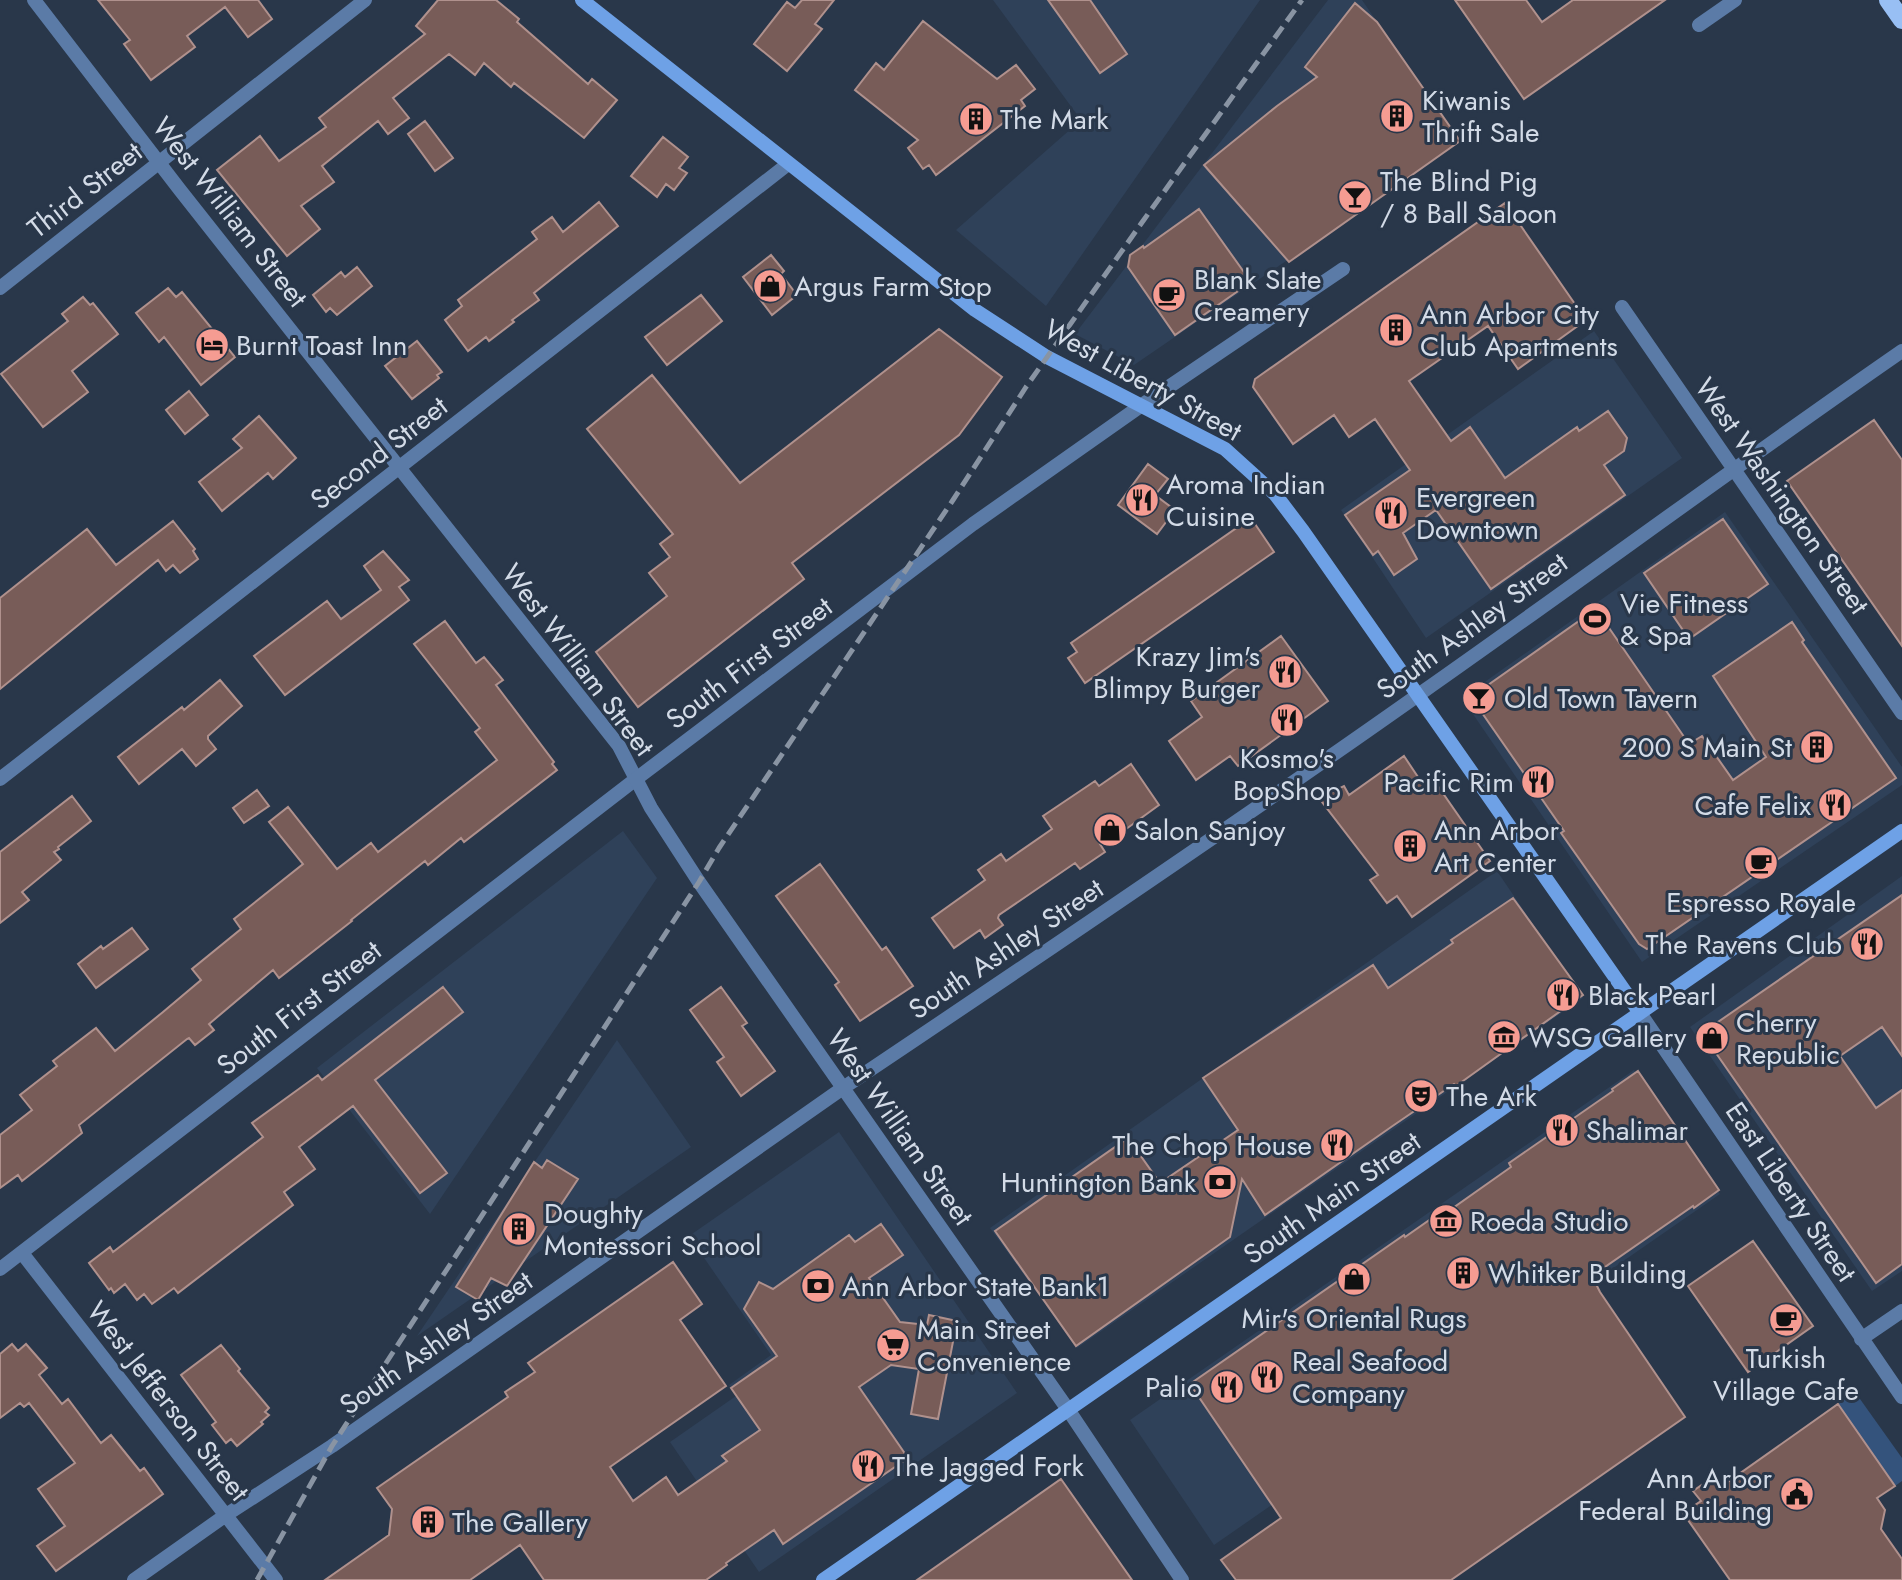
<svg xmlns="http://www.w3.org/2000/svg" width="1902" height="1580" viewBox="0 0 1902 1580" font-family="Jost,sans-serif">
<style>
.built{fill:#2f4159}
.green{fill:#34537c}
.building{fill:#785c58;stroke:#b0918d;stroke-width:2}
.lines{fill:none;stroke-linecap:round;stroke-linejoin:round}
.minor{stroke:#5b7ba7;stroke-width:14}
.tertiary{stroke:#5b7ba7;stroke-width:14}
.secondary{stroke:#6ea1e6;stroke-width:14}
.primary{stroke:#98bff4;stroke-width:18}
.rail{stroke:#8994a3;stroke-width:5;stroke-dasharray:14 7;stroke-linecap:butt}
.labels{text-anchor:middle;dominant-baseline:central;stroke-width:6;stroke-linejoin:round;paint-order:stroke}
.poi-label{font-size:28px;fill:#d3dbe7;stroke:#29374a;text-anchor:start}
.street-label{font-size:28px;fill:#d3dbe7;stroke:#29374a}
</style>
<rect width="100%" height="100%" fill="#29374a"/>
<path class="built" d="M993,0H1260L1046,306L956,230L1081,120Z
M1328,0H1362L1460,142L1134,365L1075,334Z
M1594,331L1682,458L1426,638L1341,510Z
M1725,512L1902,767V785L1642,962L1462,698Z
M623,831L657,878L430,1214L317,1068Z
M1497,871L1583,998L1077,1348L990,1228Z
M1902,876V1271L1872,1291L1690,1027Z
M617,1040L691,1147L417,1336Z
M1634,1070L1720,1194L1214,1545L1130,1420Z
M839,1132L1017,1393L759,1572L670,1442L736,1396L729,1385L771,1355L689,1236Z"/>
<path class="green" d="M1855,1392L1902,1458V1481L1895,1486L1838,1404Z"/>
<path class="building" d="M98,0H258L272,19L248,37L225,7L187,36L195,47L151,80L124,44L130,40Z
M438,0H496L519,19L517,22L588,84L592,79L617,100L584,138L514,83L511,87L484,63L475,75L449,54L393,98L409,118L388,134L378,121L322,166L334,182L301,206L320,229L287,256L217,170L260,136L279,161L326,127L319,118L425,34L416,26Z
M802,0H834L815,24L822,29L787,71L754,44L787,2L795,8Z
M1048,0H1090L1127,54L1100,73Z
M1455,0H1526L1542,22L1573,0H1665L1524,99Z
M1355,3L1377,22L1460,141L1289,262L1204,165L1277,106L1317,77L1305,67Z
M923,21L997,79L1016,65L1035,89L1021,100L1025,106L936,175L929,165L923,169L908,148L918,140L855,90L876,63L884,70Z
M425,121L453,158L435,171L408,134Z
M663,137L688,157L679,168L687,173L674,190L666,184L657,197L631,176Z
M599,202L618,226L534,293L539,300L512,320L514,322L489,341L486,337L468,351L445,320L462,306L458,300L537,239L532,232L552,217L563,232Z
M1505,203L1586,320L1518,369L1488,326L1409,381L1451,441L1470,427L1505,478L1577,427L1579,431L1608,411L1627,438L1624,451L1604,465L1625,495L1491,589L1436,510L1403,533L1417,559L1394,575L1378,551L1373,555L1345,515L1410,470L1375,419L1349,437L1334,415L1293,444L1253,387L1255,379Z
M1199,209L1251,282L1175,335L1128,267L1130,255L1143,246L1144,248Z
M771,255L784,271L781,274L797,295L772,315L743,277Z
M357,267L372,286L337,315L330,308L326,312L313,295L341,272L345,277Z
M168,288L176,297L182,292L235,357L201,385L164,337L159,342L136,313Z
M701,295L722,321L667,365L645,337Z
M83,297L90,305L93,303L118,334L72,371L88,392L43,427L1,374L68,321L62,314Z
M939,329L1002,377L959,435L792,563L804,579L638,707L596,652L667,596L649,573L670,557L660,544L673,534L587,429L652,375L740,483Z
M417,341L442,372L437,375L439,378L412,399L385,366Z
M189,391L208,415L185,434L166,410Z
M259,416L296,458L273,479L268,473L222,511L199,482L242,448L233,439Z
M1874,420L1902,460V646L1787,481Z
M1148,464L1168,479L1155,495L1175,510L1157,534L1118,505Z
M1251,518L1274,552L1085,683L1068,658L1077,652L1071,643Z
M1723,519L1768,584L1689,639L1644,573Z
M173,521L195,549L193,551L198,559L180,573L173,565L166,571L158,560L0,689V598L87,529L116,565Z
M383,551L409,580L399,587L409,600L285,695L254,656L327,601L341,619L381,590L364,566Z
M1596,609L1689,744L1702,736L1733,780L1766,757L1713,676L1792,622L1804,640L1802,642L1896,778L1647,949L1639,944L1561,833L1564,831L1471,697Z
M445,621L476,663L484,657L503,680L496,685L554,762L552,764L557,770L464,842L461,838L428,865L425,861L351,920L352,921L279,978L273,970L209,1024L214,1030L195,1045L189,1038L187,1039L79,1125L82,1133L45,1163L22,1181L18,1175L0,1188V1135L32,1110L20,1095L57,1066L53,1061L96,1028L115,1051L163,1012L201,980L192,969L241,929L234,919L303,864L269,822L288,807L337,869L371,843L378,852L497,760L475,732L480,728L414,644Z
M1281,636L1328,701L1238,766L1230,756L1196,780L1169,741L1202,717L1191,701Z
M220,680L242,706L208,736V739L216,749L196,766L182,749L139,784L118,757L182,707L184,710Z
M1404,756L1424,786L1433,779L1490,861L1412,917L1397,896L1387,903L1370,880L1378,875L1319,798L1344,786L1349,795Z
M1131,764L1159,805L1122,832L1100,844L1105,852L1080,869L1075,863L999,915L998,918L1003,925L985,938L980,930L954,948L932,918L985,880L978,870L1001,854L1006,861L1052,829L1043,816L1095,781L1099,786Z
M257,790L269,806L244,823L233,808Z
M72,796L91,821L58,847L59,849L54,852L61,860L22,892L29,900L0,923V852Z
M820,864L882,950L886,947L913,986L860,1021L835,985L839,982L776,896Z
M1902,895V1056L1882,1027L1840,1056L1876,1108L1902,1090V1264L1876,1283L1702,1033Z
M1513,898L1583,995L1456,1086L1454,1084L1394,1125L1265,1215L1242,1179L1230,1237L1076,1346L995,1231L1128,1138L1160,1183L1238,1130L1203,1078L1373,965L1388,988L1453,943L1451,940Z
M132,928L148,949L96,988L78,964L101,946L103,949Z
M443,987L463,1012L375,1080L447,1173L420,1193L353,1106L299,1147L315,1169L284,1192L293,1205L178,1293L174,1288L152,1304L144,1294L137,1300L125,1284L114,1293L111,1288L109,1290L89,1263L110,1247L113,1252L263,1137L252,1123L318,1075L322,1080Z
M721,987L747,1023L742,1026L775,1071L741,1096L717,1062L724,1057L690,1010Z
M1638,1071L1719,1190L1694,1208L1693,1206L1592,1276L1600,1292L1685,1417L1451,1580H1236L1221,1560L1281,1518L1190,1384L1404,1235L1405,1237L1448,1207L1450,1210L1511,1167L1509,1163L1613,1091L1612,1089Z
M547,1160L578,1179L507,1286L491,1278L478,1300L456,1287L534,1162L542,1168Z
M881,1224L903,1255L869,1278L900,1322L927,1325L929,1315L957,1321L938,1419L911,1414L919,1369L891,1365L859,1387L908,1458L783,1544L774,1530L726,1563L727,1565L706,1580H544L520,1545L470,1580H325L389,1535L392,1509L377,1488L508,1397L505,1392L535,1372L528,1363L673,1262L702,1304L680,1320L726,1386L610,1467L633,1501L666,1477L678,1495L727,1461L722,1456L760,1430L731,1388L777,1356L744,1309L759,1282L773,1289L849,1235L855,1242Z
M1753,1241L1813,1326L1748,1372L1688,1286Z
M12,1344L18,1351L26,1344L47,1368L39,1375L62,1404L68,1399L101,1443L111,1435L140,1471L144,1468L163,1494L56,1571L37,1546L65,1526L38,1489L75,1463L29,1403L24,1407L20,1403L0,1418V1354Z
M221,1345L240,1369L238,1371L269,1408L265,1412L269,1415L261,1422L263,1424L237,1446L231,1439L226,1443L212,1425L216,1422L181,1375Z
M1838,1404L1895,1486L1877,1498L1885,1510L1881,1529L1902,1559V1580H1730L1683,1513L1701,1501L1693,1491L1712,1478L1719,1488Z
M1061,1479L1132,1580H917Z"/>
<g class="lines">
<path class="minor" d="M0,288L365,0
M0,779L788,164
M22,1253L276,1580
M0,1269L636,779L619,746L180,190L34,0
M134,1580L226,1515L332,1446L843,1088"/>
<path class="tertiary" d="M1699,25L1735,0
M1622,307L1902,713
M1640,1013L1902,1397
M843,1088C1037,958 1230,828 1421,693C1582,580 1740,463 1902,351
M1861,1339L1902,1311
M1182,1580L1069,1411L699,882L651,808L636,779L973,524L1142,405L1343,269"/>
<path class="secondary" d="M582,0L975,310L1047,357L1225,449L1275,494L1303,531L1640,1013
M823,1580L1902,831"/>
<path class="primary" d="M1888,0L1902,20"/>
<path class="rail" d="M257,1580L332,1446L699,882L719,848L953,500L1026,387L1143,221L1302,0"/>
</g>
<defs>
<g id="building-disc" transform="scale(1.75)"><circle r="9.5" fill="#f59c92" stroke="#29374a"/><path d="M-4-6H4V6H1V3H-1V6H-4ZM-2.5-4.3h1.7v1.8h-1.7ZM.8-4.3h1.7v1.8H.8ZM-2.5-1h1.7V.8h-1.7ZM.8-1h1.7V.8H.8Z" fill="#111"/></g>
<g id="bar-disc" transform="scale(1.75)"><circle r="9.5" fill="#f59c92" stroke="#29374a"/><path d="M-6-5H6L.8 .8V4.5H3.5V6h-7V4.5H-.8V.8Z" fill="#111"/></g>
<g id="shop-disc" transform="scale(1.75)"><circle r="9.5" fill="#f59c92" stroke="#29374a"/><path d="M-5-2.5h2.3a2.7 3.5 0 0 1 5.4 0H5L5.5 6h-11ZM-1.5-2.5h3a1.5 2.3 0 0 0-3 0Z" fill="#111"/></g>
<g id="cafe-disc" transform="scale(1.75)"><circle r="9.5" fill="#f59c92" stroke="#29374a"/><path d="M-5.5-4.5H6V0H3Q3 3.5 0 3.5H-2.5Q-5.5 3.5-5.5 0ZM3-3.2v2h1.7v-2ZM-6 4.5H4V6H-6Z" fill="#111"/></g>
<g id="hotel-disc" transform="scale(1.75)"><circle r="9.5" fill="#f59c92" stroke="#29374a"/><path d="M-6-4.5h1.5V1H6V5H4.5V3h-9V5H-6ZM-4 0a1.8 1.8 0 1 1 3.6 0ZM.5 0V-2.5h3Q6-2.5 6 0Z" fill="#111"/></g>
<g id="restaurant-disc" transform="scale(1.75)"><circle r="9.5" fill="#f59c92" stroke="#29374a"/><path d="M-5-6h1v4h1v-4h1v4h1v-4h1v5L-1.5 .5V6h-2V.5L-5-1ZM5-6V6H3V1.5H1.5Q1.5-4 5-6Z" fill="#111"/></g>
<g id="stadium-disc" transform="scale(1.75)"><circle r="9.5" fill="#f59c92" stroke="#29374a"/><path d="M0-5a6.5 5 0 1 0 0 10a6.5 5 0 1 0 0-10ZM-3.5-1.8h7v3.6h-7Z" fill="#111"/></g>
<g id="museum-disc" transform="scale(1.75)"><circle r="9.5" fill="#f59c92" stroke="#29374a"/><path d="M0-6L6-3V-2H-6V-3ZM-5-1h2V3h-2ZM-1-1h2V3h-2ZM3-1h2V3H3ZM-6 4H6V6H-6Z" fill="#111"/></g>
<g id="theatre-disc" transform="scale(1.75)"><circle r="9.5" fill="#f59c92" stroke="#29374a"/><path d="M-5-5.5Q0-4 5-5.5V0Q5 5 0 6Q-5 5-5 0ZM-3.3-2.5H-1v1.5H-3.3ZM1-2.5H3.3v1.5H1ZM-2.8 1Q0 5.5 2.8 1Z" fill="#111"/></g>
<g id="bank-disc" transform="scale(1.75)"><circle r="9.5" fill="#f59c92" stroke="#29374a"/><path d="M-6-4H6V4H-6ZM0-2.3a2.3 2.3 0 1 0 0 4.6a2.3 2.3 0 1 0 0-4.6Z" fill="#111"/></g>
<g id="supermarket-disc" transform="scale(1.75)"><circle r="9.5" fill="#f59c92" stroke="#29374a"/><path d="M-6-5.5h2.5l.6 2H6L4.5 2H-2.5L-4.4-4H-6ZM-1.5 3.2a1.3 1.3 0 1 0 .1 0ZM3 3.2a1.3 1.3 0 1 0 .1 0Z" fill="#111"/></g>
<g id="civic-disc" transform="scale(1.75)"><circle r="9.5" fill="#f59c92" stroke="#29374a"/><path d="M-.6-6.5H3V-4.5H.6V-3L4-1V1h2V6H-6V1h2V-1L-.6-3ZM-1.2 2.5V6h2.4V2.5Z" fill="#111"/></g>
</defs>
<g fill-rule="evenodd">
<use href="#building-disc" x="1397" y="116"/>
<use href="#building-disc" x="976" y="119"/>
<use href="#bar-disc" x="1355" y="197"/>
<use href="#shop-disc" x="770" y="286"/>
<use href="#cafe-disc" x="1169" y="295"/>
<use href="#building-disc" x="1396" y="330"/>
<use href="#hotel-disc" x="212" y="345"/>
<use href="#restaurant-disc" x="1142" y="500"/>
<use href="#restaurant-disc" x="1391" y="513"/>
<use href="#stadium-disc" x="1595" y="619"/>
<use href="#restaurant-disc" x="1285" y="672"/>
<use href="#bar-disc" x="1479" y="698"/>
<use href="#restaurant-disc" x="1287" y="720"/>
<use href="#building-disc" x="1817" y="747"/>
<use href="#restaurant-disc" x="1538" y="782"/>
<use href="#restaurant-disc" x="1835" y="805"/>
<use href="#shop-disc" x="1110" y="830"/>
<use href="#building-disc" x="1410" y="846"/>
<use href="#cafe-disc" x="1761" y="863"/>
<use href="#restaurant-disc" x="1867" y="944"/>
<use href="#restaurant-disc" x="1563" y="995"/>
<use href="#museum-disc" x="1504" y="1037"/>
<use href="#shop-disc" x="1712" y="1038"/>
<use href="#theatre-disc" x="1421" y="1096"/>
<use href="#restaurant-disc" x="1562" y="1130"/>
<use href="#restaurant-disc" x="1337" y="1145"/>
<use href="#bank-disc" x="1220" y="1182"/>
<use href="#museum-disc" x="1446" y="1221"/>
<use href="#building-disc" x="519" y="1229"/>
<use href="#building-disc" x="1463" y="1273"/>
<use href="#shop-disc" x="1354" y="1279"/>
<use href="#bank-disc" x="818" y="1286"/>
<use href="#cafe-disc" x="1786" y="1320"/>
<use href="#supermarket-disc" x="893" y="1345"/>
<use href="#restaurant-disc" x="1267" y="1377"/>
<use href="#restaurant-disc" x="1227" y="1387"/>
<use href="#restaurant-disc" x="868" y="1466"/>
<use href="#civic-disc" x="1797" y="1494"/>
<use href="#building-disc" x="428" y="1522"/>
</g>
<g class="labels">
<g class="poi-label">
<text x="1422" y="100">Kiwanis<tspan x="1422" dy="32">Thrift Sale</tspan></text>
<text x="1000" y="119">The Mark</text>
<text x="1380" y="181">The Blind Pig<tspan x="1380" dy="32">/ 8 Ball Saloon</tspan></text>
<text x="1194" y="279">Blank Slate<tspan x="1194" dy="32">Creamery</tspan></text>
<text x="794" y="286">Argus Farm Stop</text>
<text x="1420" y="314">Ann Arbor City<tspan x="1420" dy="32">Club Apartments</tspan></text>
<text x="236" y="345">Burnt Toast Inn</text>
<text x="1166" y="484">Aroma Indian<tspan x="1166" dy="32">Cuisine</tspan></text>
<text x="1416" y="497">Evergreen<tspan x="1416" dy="32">Downtown</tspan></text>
<text x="1620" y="603">Vie Fitness<tspan x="1620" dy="32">&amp; Spa</tspan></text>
<text x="1260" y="656" text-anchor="end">Krazy Jim's<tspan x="1260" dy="32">Blimpy Burger</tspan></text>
<text x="1504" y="698">Old Town Tavern</text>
<text x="1792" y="747" text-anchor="end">200 S Main St</text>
<text x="1287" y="758" text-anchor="middle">Kosmo's<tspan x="1287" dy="32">BopShop</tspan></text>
<text x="1514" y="782" text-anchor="end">Pacific Rim</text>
<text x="1811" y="805" text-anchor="end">Cafe Felix</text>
<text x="1134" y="830">Salon Sanjoy</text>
<text x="1434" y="830">Ann Arbor<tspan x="1434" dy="32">Art Center</tspan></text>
<text x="1761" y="902" text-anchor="middle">Espresso Royale</text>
<text x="1842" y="944" text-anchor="end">The Ravens Club</text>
<text x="1588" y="995">Black Pearl</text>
<text x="1736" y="1022">Cherry<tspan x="1736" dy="32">Republic</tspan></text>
<text x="1528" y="1037">WSG Gallery</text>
<text x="1446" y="1096">The Ark</text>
<text x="1586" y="1130">Shalimar</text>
<text x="1312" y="1145" text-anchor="end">The Chop House</text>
<text x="1196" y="1182" text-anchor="end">Huntington Bank</text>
<text x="544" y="1213">Doughty<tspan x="544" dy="32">Montessori School</tspan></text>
<text x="1470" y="1221">Roeda Studio</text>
<text x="1488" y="1273">Whitker Building</text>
<text x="842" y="1286">Ann Arbor State Bank1</text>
<text x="1354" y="1318" text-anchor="middle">Mir's Oriental Rugs</text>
<text x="917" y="1329">Main Street<tspan x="917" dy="32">Convenience</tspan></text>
<text x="1786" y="1358" text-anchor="middle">Turkish<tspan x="1786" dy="32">Village Cafe</tspan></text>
<text x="1292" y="1361">Real Seafood<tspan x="1292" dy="32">Company</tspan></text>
<text x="1202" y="1387" text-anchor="end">Palio</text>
<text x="892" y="1466">The Jagged Fork</text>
<text x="1772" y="1478" text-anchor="end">Ann Arbor<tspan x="1772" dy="32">Federal Building</tspan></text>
<text x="452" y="1522">The Gallery</text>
</g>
<g class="street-label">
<text transform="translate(85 190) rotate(-38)">Third Street</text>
<text transform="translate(230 212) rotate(52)">West William Street</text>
<text transform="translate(1143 380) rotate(29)">West Liberty Street</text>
<text transform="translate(379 453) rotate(-38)">Second Street</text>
<text transform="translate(1782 496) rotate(55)">West Washington Street</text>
<text transform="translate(1472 626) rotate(-36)">South Ashley Street</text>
<text transform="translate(578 660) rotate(53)">West William Street</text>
<text transform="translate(749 663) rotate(-37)">South First Street</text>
<text transform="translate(1006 949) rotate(-34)">South Ashley Street</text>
<text transform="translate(299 1008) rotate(-38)">South First Street</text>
<text transform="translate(900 1127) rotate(55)">West William Street</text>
<text transform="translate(1791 1192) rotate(56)">East Liberty Street</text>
<text transform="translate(1332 1198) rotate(-35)">South Main Street</text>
<text transform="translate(436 1343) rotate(-35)">South Ashley Street</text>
<text transform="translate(168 1401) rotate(52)">West Jefferson Street</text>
</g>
</g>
</svg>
